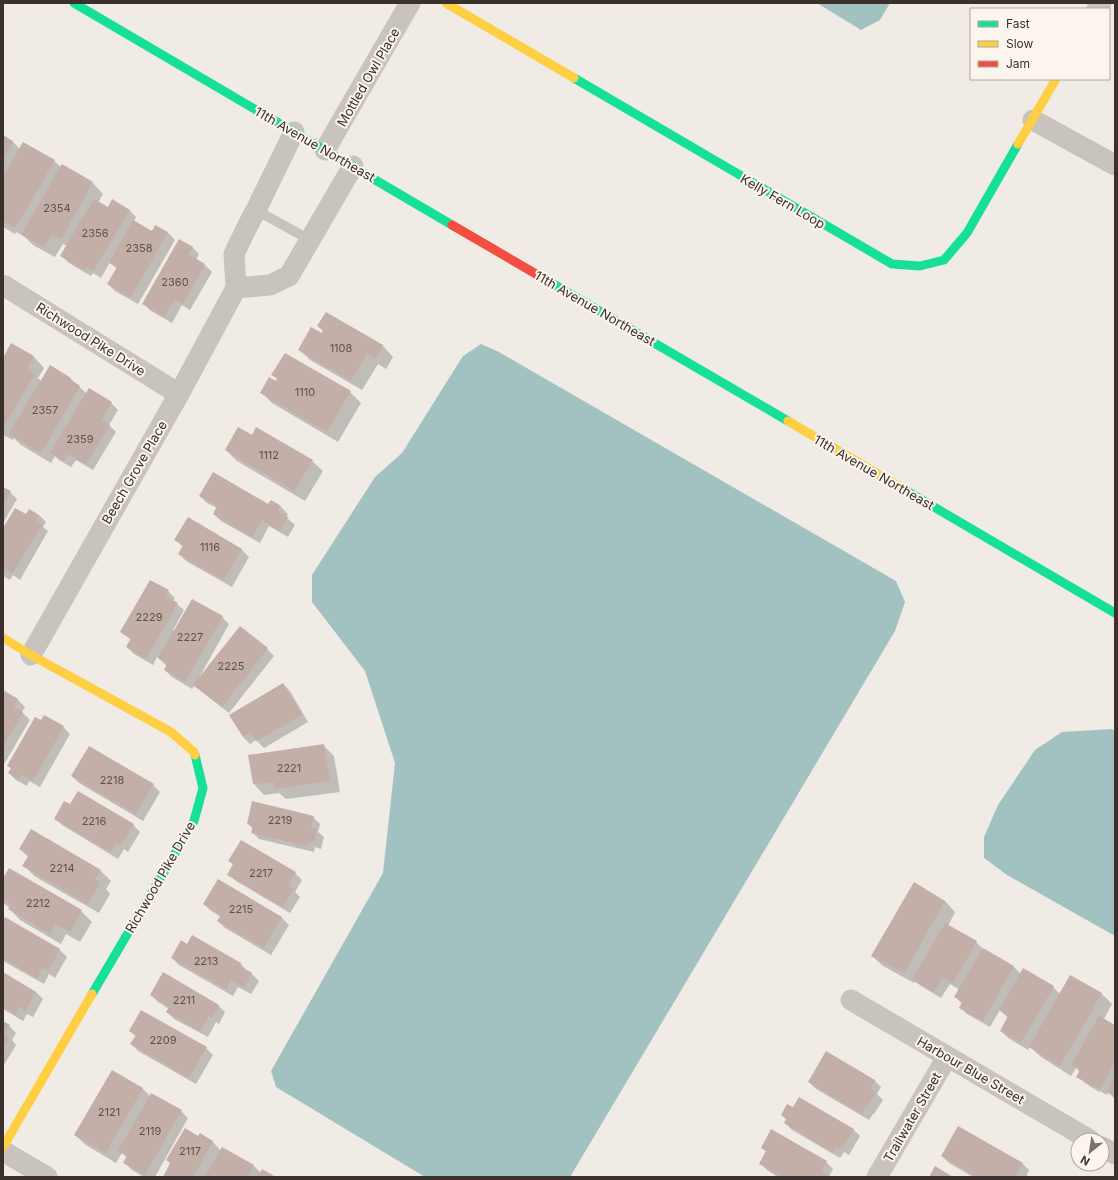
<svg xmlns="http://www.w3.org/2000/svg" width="1118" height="1180" viewBox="0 0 1118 1180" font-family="Inter,sans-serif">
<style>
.water{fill:#a1c2c1}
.shadow{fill:#0003}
.building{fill:#c3afa7}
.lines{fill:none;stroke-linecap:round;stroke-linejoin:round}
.lane{stroke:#c9c3be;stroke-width:10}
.street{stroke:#c9c3be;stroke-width:21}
.fast{stroke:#16e098;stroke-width:9}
.slow{stroke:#ffcf43;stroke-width:9}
.jam{stroke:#f24e42;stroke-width:9}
.labels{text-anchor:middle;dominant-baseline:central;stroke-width:4;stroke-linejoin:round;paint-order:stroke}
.number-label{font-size:11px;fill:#5d504a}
.street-label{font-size:13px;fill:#3b302b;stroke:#fbf5ee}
</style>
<rect width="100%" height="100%" fill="#f0ebe5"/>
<path class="water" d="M817,3H890L880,20L861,30Z
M481,344L497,351L896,581L905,602L895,631L570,1177H425L276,1087L271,1071L383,873L395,763L365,671L312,602V575L375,477L402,453L463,356Z
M1112,729L1115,731V936L1007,875L984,858V837L998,805L1035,750L1062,732Z"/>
<path class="shadow" d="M3,136L13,142L20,149L54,161L61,167L62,165L93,183L103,194L98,203L108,208L129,210L136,217L134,222L152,232L156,226L168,233L175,240L138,304L115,291L108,284L117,269L110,262L101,278L93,273L91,276L69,263L62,256L67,246L63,244L55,257L33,245L25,237L16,232L15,234L3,227Z
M192,247L199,254L196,260L205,265L212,272L190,310L182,305L172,323L151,311L144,304Z
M326,313L383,346L393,357L386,369L378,364L362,390L310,360L300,350L322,334L324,332L318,326Z
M12,344L34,357L44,368L38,378L42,382L70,378L87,394L111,403L118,410L109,425L116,432L93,470L76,460L71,467L59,460L55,456L51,463L21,445L14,438L13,440L3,435V359Z
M285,354L350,392L361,403L338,442L272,403L261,392L276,382L278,380L273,375Z
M252,436L312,461L323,471L305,501L237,461L226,450Z
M3,488L10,492L17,499L3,523Z
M200,496L269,505L271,501L281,507L288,514L286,517L295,525L288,537L269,526L260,543L221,521L214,514L217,508L207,503Z
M39,515L46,522L43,527L48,531L20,580L13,575L10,580L3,576V530Z
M188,518L242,550L249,557L232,587L186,561L179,554L183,547L176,540Z
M168,591L175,598L173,601L184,610L173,630L174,631L222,617L229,624L199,678L200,679L267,649L274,656L229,713L202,692L195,685L192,689L172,677L165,670L167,666L157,657L153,665L134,654L127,647L131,640L121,632Z
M283,684L290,691L308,722L264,748L256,740L250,744L243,737Z
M3,692L18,700L25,707L22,712L30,720L3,766Z
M63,727L70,734L40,787L29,781L27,786L16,780L9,773L12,769L8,765Z
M323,745L334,756L340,792L286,799L279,793L264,795L254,784L250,756Z
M72,776L153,785L160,792L143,821L79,783Z
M313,817L320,824L318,832L324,837L321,849L315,847L314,852L259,839L252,832L253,829L248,824Z
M55,818L133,825L140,832L128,852L124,849L118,859L62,825Z
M20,849L100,870L111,881L106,889L110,894L99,913L34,876L24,865L28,857Z
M230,861L295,873L302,880L295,892L300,897L290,913L236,881L229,874L234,866Z
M9,869L81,911L92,922L80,942L66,934L61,944L20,920L10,909V908L3,903V880Z
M218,881L282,918L289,925L271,955L225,928L218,921L221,917L211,911L204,904Z
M914,884L945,901L955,912L948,926L976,942L983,949L1014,967L1021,974L1053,987L1060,994L1071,976L1102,994L1112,1004L1104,1019L1115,1026V1099L1108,1092L1107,1095L1100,1091L1099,1092L1085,1083L1078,1076L1079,1071L1076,1068L1071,1076L1041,1057L1030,1047L1028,1050L1008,1038L1001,1031L1008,1018L1000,1010L990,1027L967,1014L960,1007L962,1004L956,997L960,990L950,984L941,998L921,986L915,981L914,983L883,966L872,956Z
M5,919L60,950L67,957L55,978L49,974L44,984L3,961V923Z
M187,945L241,964L247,971L252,974L259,981L251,994L238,987L233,996L179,965L172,958Z
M3,973L36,992L43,999L33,1017L27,1014L23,1021L3,1009Z
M151,995L218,1005L225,1012L219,1024L216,1022L208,1037L174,1019L167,1012L169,1009L158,1002Z
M3,1022L9,1026L16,1033L12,1040L16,1045L4,1065H3Z
M130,1031L206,1048L213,1055L196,1084L138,1051L131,1044L136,1037Z
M112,1071L143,1089L150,1096L181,1111L188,1118L155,1177H144L132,1170L125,1163L126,1157L122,1153L116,1163L86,1145L75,1135Z
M874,1080L881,1087L877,1094L883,1100L874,1114H873L869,1120L816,1089L809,1082Z
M782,1115L853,1129L860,1136L849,1155L844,1152L840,1158L792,1130L785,1123L787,1120Z
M200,1135L213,1142L221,1151L222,1148L254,1166L261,1173L274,1177H164Z
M762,1148L826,1162L833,1169L829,1177H778L767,1170L760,1163L767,1152Z
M942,1156L1022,1163L1029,1170L1026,1177H973L949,1163Z"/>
<path class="building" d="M3,135L13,141L3,159Z
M23,142L55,160L15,228L5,222L3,225V176Z
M62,164L93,182L61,239L52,234L44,247L21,235Z
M94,199L108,207L112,199L130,210L93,271L86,267L84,270L60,256Z
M133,220L152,231L155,225L168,232L131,297L107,284L117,267L109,263Z
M179,239L193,247L188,254L205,264L183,304L175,299L164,317L142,304Z
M326,312L383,345L375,359L367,354L351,381L298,350L311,327L322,333L323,330L317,326Z
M11,343L34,356L27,369L35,374L3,428V358Z
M285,353L351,391L327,432L260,393L269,377L276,381L277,378L271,375Z
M50,365L71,378L70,379L80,386L41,453L9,434Z
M89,388L112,402L101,420L110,425L86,464L68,454L64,461L50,453Z
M238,427L252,435L256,427L313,460L294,491L225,450Z
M213,472L268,504L271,500L281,506L278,511L288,517L280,531L262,520L252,537L213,514L217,506L199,496Z
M3,487L11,491L3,504Z
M15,508L26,514L29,509L39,515L36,520L42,524L13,573L6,569L3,574V528Z
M188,517L242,549L224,580L178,554L183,545L174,540Z
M150,580L169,590L166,596L178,603L146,659L126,647L131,638L120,632Z
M192,599L223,616L185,682L164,670L167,664L158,658Z
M240,626L268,648L222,707L193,685Z
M283,683L302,715L256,741L251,732L243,737L229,715Z
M3,690L18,699L14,707L23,712L3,747Z
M44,715L64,726L33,781L22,775L19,780L8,773L11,768L7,766L35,717L41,720Z
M324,744L330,781L275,789L274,782L253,784L248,755Z
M89,746L154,784L136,814L71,776Z
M78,791L134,824L121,845L116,843L111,852L54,819L64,801L70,804Z
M252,801L314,816L311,828L317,829L314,842L308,841L307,846L251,833L253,826L247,824Z
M31,829L101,870L95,879L100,882L88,904L22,866L29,855L19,849Z
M241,840L296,872L288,886L293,889L283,907L227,875L233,864L228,861Z
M9,868L82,910L70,932L55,924L50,934L8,909L11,905L3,900V878Z
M218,879L282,917L264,948L217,921L221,915L203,904Z
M914,882L945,901L904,973L871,956Z
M5,917L60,949L48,971L42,968L37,978L3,958V921Z
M945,923L977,941L953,983L942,978L934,992L912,980Z
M192,935L241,963L240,966L252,973L244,987L231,980L226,989L171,958L181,940L187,944Z
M983,948L1014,966L983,1021L959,1008L962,1002L954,997Z
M1023,968L1054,986L1021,1043L1000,1031L1008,1016L999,1010Z
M3,972L36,992L25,1011L20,1007L16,1015L3,1007Z
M163,972L219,1005L212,1018L209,1016L200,1031L166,1012L169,1007L150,995Z
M1070,975L1102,993L1060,1066L1029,1047Z
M141,1010L207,1047L189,1078L130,1044L136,1035L129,1031Z
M1099,1016L1115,1025V1062L1100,1089L1093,1085L1092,1086L1076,1077L1080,1070L1071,1065Z
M3,1021L10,1025L4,1034L9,1037L3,1048Z
M826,1051L875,1080L870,1088L876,1092L867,1108L866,1107L862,1114L808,1082Z
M112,1070L143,1088L106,1153L74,1135Z
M1115,1078V1097L1107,1092Z
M151,1093L182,1110L145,1175L123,1163L127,1156L118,1151Z
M799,1097L854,1129L842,1149L836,1146L833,1152L784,1123L786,1119L781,1115L787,1104L793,1107Z
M958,1126L1023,1163L1015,1177H977L941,1156Z
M185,1128L198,1136L200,1133L213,1141L193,1177H163L170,1163L166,1160Z
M771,1129L827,1161L821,1172L827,1175L826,1177H782L759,1164L766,1151L761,1148Z
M222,1147L254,1165L248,1177H205Z
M935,1166L953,1177H929Z
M262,1169L276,1177H258Z"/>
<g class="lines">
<path class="lane" d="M256,210L310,240"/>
<path class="street" d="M1097,9L1101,3
M1033,120L1115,165
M325,150L410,3
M3,285L179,394
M236,288L270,285L289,276L353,166
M31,655L179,394L236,288L234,254L247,227L256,210L294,132
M851,1000L1090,1140
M1102,1147L1115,1154
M3,1151L47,1177
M877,1177L947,1057"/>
<path class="fast" d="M74,3L452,225
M574,78L892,264L920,266L944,260L967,233L1018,144
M548,281L788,421
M905,490L1115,613
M92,994L194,821L203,788L195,755"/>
<path class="slow" d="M446,3L574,78
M1018,144L1056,79
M788,421L905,490
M3,638L31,655L171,732L194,752L195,755
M3,1147L92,994"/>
<path class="jam" d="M452,225L548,281"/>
</g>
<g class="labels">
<g class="number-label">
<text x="57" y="208">2354</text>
<text x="95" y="233">2356</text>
<text x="139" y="248">2358</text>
<text x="175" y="282">2360</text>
<text x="341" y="348">1108</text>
<text x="305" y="392">1110</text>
<text x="45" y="410">2357</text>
<text x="80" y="439">2359</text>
<text x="269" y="455">1112</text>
<text x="210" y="547">1116</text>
<text x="149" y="617">2229</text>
<text x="190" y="637">2227</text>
<text x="231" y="666">2225</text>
<text x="289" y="768">2221</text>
<text x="112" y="780">2218</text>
<text x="280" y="820">2219</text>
<text x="94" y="821">2216</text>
<text x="62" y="868">2214</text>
<text x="261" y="873">2217</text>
<text x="38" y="903">2212</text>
<text x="241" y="909">2215</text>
<text x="206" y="961">2213</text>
<text x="184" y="1000">2211</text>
<text x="163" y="1040">2209</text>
<text x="109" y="1112">2121</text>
<text x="150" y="1131">2119</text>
<text x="190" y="1151">2117</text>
</g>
<g class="street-label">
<text transform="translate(368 77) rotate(-60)">Mottled Owl Place</text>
<text transform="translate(315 144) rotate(30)">11th Avenue Northeast</text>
<text transform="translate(783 201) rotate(30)">Kelly Fern Loop</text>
<text transform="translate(595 308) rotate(30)">11th Avenue Northeast</text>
<text transform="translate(91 339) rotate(32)">Richwood Pike Drive</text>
<text transform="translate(134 472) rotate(-60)">Beech Grove Place</text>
<text transform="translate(874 472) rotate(30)">11th Avenue Northeast</text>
<text transform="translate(160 877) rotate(-60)">Richwood Pike Drive</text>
<text transform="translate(971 1070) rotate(30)">Harbour Blue Street</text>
<text transform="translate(912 1117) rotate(-60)">Trailwater Street</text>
</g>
</g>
<rect width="1118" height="1180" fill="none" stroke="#3b302b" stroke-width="8"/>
<rect x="970" y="8" width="140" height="72" fill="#fbf5ee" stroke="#aea6a0"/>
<rect x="978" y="21" width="20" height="6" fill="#16e098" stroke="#aea6a0"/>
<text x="1006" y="28" font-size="12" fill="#3b302b">Fast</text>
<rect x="978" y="41" width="20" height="6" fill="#ffcf43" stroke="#aea6a0"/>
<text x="1006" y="48" font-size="12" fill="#3b302b">Slow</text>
<rect x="978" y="61" width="20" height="6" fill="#f24e42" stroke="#aea6a0"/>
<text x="1006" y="68" font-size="12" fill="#3b302b">Jam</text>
<g transform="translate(1090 1152) rotate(210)"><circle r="19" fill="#fbf5ee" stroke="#aea6a0"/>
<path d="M0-3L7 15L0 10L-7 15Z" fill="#7a716c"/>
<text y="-6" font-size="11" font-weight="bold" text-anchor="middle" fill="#3b302b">N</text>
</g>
</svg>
